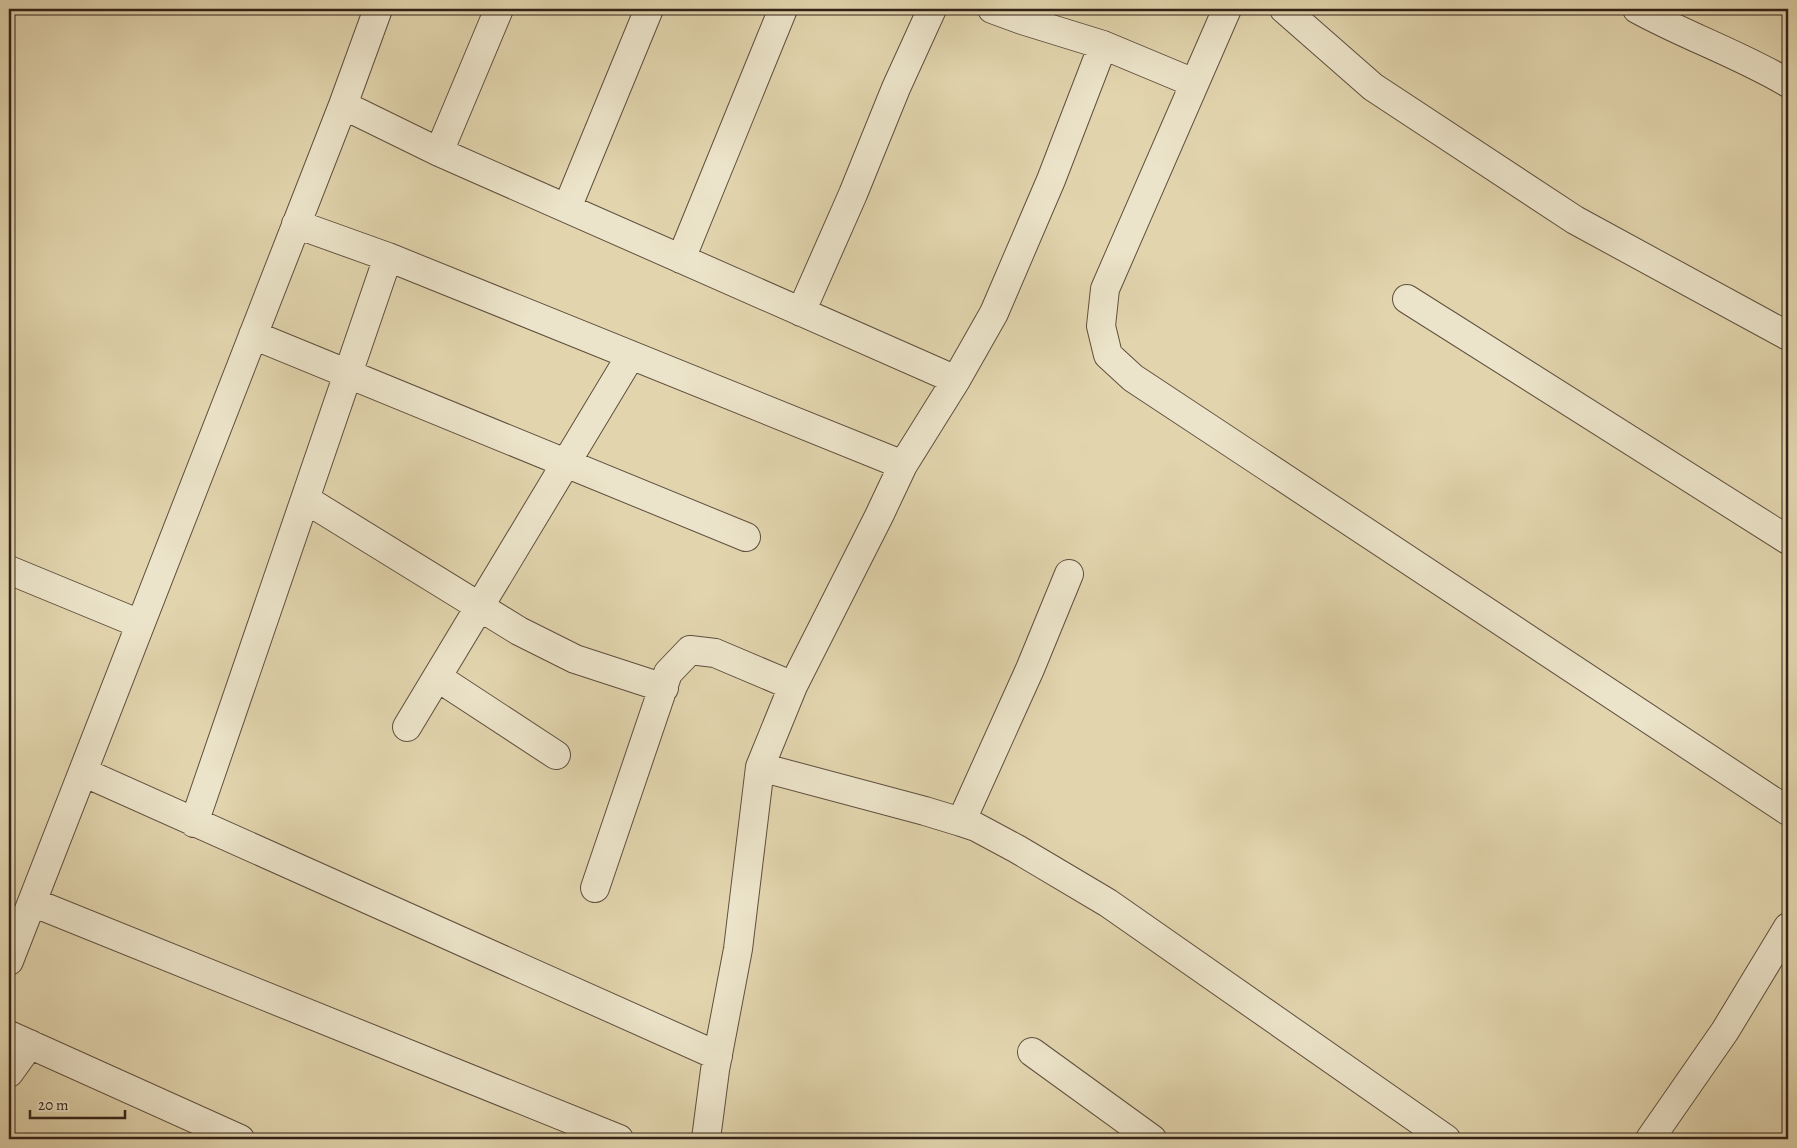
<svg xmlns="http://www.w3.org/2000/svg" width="1797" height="1148" viewBox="0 0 1797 1148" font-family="Alegreya,serif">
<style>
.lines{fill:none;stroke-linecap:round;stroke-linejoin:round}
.minor-casing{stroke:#5f4f3e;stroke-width:30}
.minor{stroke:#ece4ca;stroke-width:28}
</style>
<rect width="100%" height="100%" fill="#e2d5ae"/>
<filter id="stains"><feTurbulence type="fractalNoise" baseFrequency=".004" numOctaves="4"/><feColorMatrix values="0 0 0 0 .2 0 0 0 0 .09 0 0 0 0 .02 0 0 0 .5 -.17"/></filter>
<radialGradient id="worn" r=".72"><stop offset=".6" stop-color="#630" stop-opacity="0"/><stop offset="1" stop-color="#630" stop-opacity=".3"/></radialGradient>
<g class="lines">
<g class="minor-casing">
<path id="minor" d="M992,9L1022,20L1103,45L1194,83
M1227,9L1105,289L1101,326L1108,355L1133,378L1788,811
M1284,9L1373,87L1575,220L1788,336
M1637,9C1686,36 1739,54 1788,83
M343,105L439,152L956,380
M439,152L499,9
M567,208L649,9
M296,224L388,257L903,465
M681,259L783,9
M1407,299L1788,540
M801,312L853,194L896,88L932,9
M253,335L746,537
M305,499L519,631L575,659L664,688
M9,570L140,624
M437,677L556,755
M407,727L631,355
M760,767L925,811L961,822L976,827L1017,849L1108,903L1446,1139
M83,772L718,1056
M961,822L1030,669L1069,574
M194,823L388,257
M595,888L668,673L690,650L715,653L793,686
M32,902L619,1139
M9,961L343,105L378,9
M9,1035L240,1139
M1032,1052L1152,1139
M9,1073L30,1044
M706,1139L715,1070L738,949L760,767L793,686L879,516L903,465L956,380L994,313L1051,180L1103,45
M1650,1139L1725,1031L1788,927"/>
</g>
<use href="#minor" class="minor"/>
</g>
<rect width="1797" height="1148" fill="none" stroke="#e2d5ae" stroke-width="30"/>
<rect x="10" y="10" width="1777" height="1128" fill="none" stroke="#332218" stroke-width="2.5"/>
<rect x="15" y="15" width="1767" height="1118" fill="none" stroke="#332218"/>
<path d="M30 1110v8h95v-8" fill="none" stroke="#332218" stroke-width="2.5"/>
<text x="38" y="1110" font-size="15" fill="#332218" stroke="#ece4ca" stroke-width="4" paint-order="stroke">20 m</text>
<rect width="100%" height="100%" filter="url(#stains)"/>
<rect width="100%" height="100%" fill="url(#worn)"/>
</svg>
